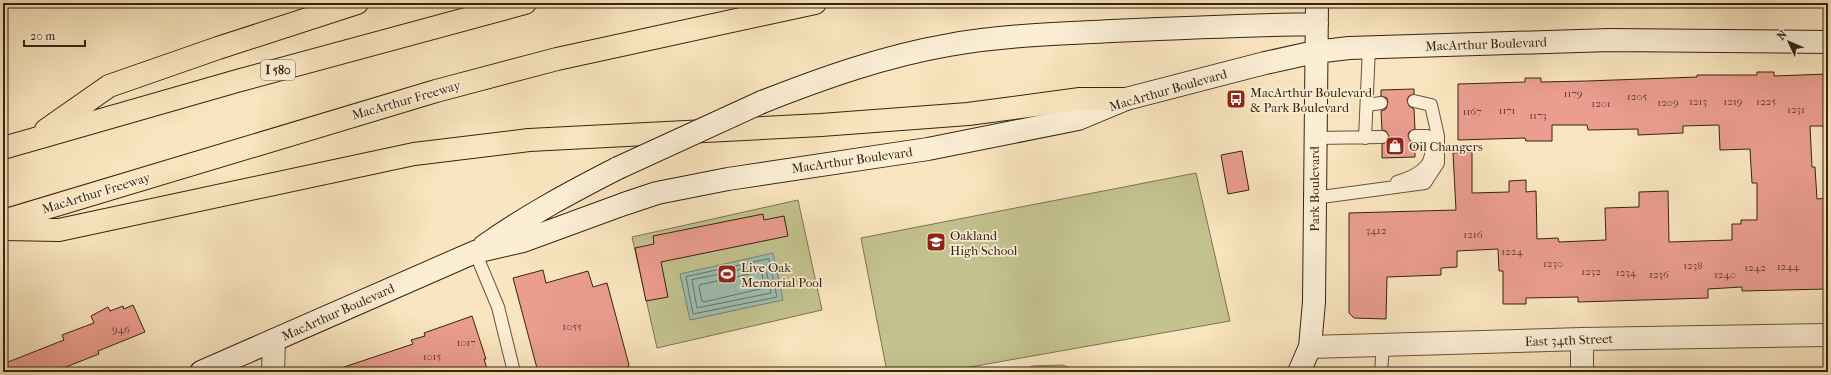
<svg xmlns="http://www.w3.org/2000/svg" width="1831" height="375" viewBox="0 0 1831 375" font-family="'IM FELL French Canon',serif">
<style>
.green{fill:#c3c38f;stroke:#7c7450}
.water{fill:#9ebfb2;stroke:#748172}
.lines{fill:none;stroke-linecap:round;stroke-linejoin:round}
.shore{stroke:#6a7262;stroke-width:1}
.building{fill:#eb9d90;stroke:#362412}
.lane-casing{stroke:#67543d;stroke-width:14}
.street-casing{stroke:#67543d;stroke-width:24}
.secondary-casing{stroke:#362412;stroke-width:24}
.highway-casing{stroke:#362412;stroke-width:24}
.lane{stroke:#fbeed5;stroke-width:12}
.street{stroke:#fbeed5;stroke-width:22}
.secondary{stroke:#fbeed5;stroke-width:22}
.highway{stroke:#f9e5bf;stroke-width:22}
.secondary-bridge-casing{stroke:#362412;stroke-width:24;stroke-linecap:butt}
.secondary-bridge{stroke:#fbeed5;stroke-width:22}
.labels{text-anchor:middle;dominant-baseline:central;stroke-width:3.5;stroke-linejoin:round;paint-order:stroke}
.number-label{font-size:11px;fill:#634232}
.shield{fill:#fbeed5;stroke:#71614c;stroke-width:1}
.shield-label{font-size:12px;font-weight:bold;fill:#362412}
.street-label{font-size:13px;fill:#362412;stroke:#fbeed5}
.poi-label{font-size:13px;fill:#362412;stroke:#fbeed5;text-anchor:start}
</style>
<rect width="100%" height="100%" fill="#f9e5bf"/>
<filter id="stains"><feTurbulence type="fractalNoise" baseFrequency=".005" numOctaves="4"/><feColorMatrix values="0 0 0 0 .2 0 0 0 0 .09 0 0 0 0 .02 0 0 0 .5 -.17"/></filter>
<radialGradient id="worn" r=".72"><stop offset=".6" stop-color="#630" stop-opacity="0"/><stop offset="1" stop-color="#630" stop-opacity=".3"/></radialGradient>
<path class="green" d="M1196,173L1230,321L942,372H887L861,238Z
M798,200L822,310L657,348L632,237Z
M1062,365L1084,372H1015L1033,366Z"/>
<path class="water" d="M773,253L783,300L690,320L680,274Z"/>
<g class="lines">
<path class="shore" d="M769,259L777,297L693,314L686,277Z
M765,265L771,293L697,308L692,280Z
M760,272L762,273L764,288L704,302L702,301L699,287L700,285Z"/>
</g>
<path class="building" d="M1757,72H1774V76L1828,74V126H1810L1812,167H1815L1817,199L1828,198V289L1742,291V287L1708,289V298L1578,302V297L1526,298V304H1503V271H1499L1498,249L1457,251V267L1441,268V275L1387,277L1386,319L1354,318L1349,313V213L1456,210L1453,153L1472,152V193L1509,192V181L1526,180V192L1536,191L1537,239L1558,238L1559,242L1606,240L1605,208L1639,207V192L1668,191L1669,242L1732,240V224H1741V220H1757V183H1752L1750,149L1720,150L1719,125L1683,126V133L1638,135V129L1588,130L1587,125H1552V141H1526L1525,138L1458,140V84L1525,82V78H1541V82L1587,81L1697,77V75H1757Z
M1414,89V94L1409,96L1407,100L1409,106L1414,109L1415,129L1409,132L1408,136L1411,142L1415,143V157L1382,158V144L1388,141L1389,136L1386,131L1382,130L1381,111L1386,109L1388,102L1387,98L1381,96V90Z
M1242,151L1249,190L1228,194L1221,155Z
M763,214L764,220L784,216L788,236L661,262L668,297L646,301L635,248L654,244L653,236Z
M543,270L546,283L588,271L593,287L607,283L629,365L625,372H538L513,278Z
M133,305L145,332L98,351L99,354L53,372H3V364L64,340L62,335L94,323L91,316L108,307L110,311L123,306L124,309Z
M472,316L486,359H484L488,372H339L338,369L413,344L411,340L425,336L424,333Z"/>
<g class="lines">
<g class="lane-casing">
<path id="lane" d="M1367,105L1381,103
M1315,138L1382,137
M1365,138L1369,47
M1397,182C1421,175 1440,162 1427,136H1415
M1314,198L1425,183L1438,163V136L1431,105L1414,101
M475,252L498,307L514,372
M1381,372L1383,345"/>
</g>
<g class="street-casing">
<path id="street" d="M1582,339V372
M1310,347L1582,339L1828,335
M273,372L274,340"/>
</g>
<g class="secondary-casing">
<path id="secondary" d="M762,102C823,78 885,56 949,45C1003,35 1058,34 1112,31C1180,28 1248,25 1317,24
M484,246C528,215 571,192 618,168
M201,372L475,252L523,241L624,204L657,193L728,179L928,149L1078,119L1126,99L1265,63L1315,52L1349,48L1610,40L1828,42
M1299,372L1310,347L1314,302L1317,3"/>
</g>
<g class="highway-casing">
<path id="highway" d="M46,130L109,86L218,48L357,3
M3,148L237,81L525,3
M3,221L436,91L557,59L815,3
M3,229L59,230L414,154L529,140L821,125L968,114L1080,99H1126"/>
</g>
<use href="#lane" class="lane"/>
<use href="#street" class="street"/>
<use href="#secondary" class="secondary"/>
<use href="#highway" class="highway"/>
<g class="secondary-bridge-casing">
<path id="secondary-bridge" d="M618,168L762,102"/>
</g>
<use href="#secondary-bridge" class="secondary-bridge"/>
</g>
<defs>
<g id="bus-square" transform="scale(1)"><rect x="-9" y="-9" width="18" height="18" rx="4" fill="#8f2418" stroke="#fbeed5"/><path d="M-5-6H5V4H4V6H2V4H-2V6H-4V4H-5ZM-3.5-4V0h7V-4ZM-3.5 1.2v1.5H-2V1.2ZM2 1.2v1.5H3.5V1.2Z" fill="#fff"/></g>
<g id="shop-square" transform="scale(1)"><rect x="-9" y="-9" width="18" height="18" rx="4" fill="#8f2418" stroke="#fbeed5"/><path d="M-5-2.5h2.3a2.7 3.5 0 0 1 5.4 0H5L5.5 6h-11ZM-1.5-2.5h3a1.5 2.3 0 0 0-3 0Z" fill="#fff"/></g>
<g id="school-square" transform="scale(1)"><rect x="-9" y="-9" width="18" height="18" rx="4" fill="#8f2418" stroke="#fbeed5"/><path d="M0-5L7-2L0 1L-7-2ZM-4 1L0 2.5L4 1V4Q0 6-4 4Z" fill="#fff"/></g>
<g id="stadium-square" transform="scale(1)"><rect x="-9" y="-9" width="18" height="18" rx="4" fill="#8f2418" stroke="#fbeed5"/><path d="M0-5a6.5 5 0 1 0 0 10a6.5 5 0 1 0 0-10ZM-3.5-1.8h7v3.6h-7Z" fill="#fff"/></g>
</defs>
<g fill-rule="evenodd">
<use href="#bus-square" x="1236" y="99"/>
<use href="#shop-square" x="1395" y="146"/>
<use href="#school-square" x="936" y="242"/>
<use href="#stadium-square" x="727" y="274"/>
</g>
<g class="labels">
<g class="number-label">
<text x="1573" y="93">1179</text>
<text x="1637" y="96">1205</text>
<text x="1698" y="101">1213</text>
<text x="1733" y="101">1219</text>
<text x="1766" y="101">1225</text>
<text x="1668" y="102">1209</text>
<text x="1601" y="103">1201</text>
<text x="1796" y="109">1231</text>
<text x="1507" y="110">1171</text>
<text x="1472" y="111">1167</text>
<text x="1538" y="115">1173</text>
<text x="1376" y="230">3412</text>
<text x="1473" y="234">1216</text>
<text x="1512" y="251">1224</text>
<text x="1553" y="263">1230</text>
<text x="1693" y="265">1238</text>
<text x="1788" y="266">1244</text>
<text x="1755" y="267">1242</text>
<text x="1591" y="271">1232</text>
<text x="1626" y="272">1234</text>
<text x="1659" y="274">1236</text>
<text x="1725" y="274">1240</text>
<text x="572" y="326">1055</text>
<text x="121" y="329">946</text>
<text x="466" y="342">1017</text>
<text x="432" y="356">1015</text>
</g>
<rect class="shield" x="261" y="60" width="34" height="20" rx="3"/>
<g class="shield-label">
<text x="278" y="70">I 580</text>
</g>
<g class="street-label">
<text transform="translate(1486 44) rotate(-2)">MacArthur Boulevard</text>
<text transform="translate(1168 90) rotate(-16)">MacArthur Boulevard</text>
<text transform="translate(406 100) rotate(-16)">MacArthur Freeway</text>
<text transform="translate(852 160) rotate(-8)">MacArthur Boulevard</text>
<text transform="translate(1314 189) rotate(-90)">Park Boulevard</text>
<text transform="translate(96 193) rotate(-17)">MacArthur Freeway</text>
<text transform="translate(338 312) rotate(-24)">MacArthur Boulevard</text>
<text transform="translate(1569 340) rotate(-2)">East 34th Street</text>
</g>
<g class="poi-label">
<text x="1250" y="92">MacArthur Boulevard<tspan x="1250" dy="15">&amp; Park Boulevard</tspan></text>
<text x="1409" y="146">Oil Changers</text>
<text x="950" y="235">Oakland<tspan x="950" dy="15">High School</tspan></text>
<text x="741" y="267">Live Oak<tspan x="741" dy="15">Memorial Pool</tspan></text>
</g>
</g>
<rect width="1831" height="375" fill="none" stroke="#f9e5bf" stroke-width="16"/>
<rect x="4" y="4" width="1823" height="367" fill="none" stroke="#362412" stroke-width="2"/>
<rect x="8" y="8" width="1815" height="359" fill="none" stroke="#362412"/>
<g transform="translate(1789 42) rotate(314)" stroke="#fbeed5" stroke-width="3" paint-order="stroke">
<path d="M0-3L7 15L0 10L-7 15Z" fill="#362412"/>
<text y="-6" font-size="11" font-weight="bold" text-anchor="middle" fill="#362412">N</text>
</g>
<path d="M24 40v6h61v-6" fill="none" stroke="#362412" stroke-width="2"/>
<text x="30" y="40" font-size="12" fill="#362412" stroke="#fbeed5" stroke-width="3" paint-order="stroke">20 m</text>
<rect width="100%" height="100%" filter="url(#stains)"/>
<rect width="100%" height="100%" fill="url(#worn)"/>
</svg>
